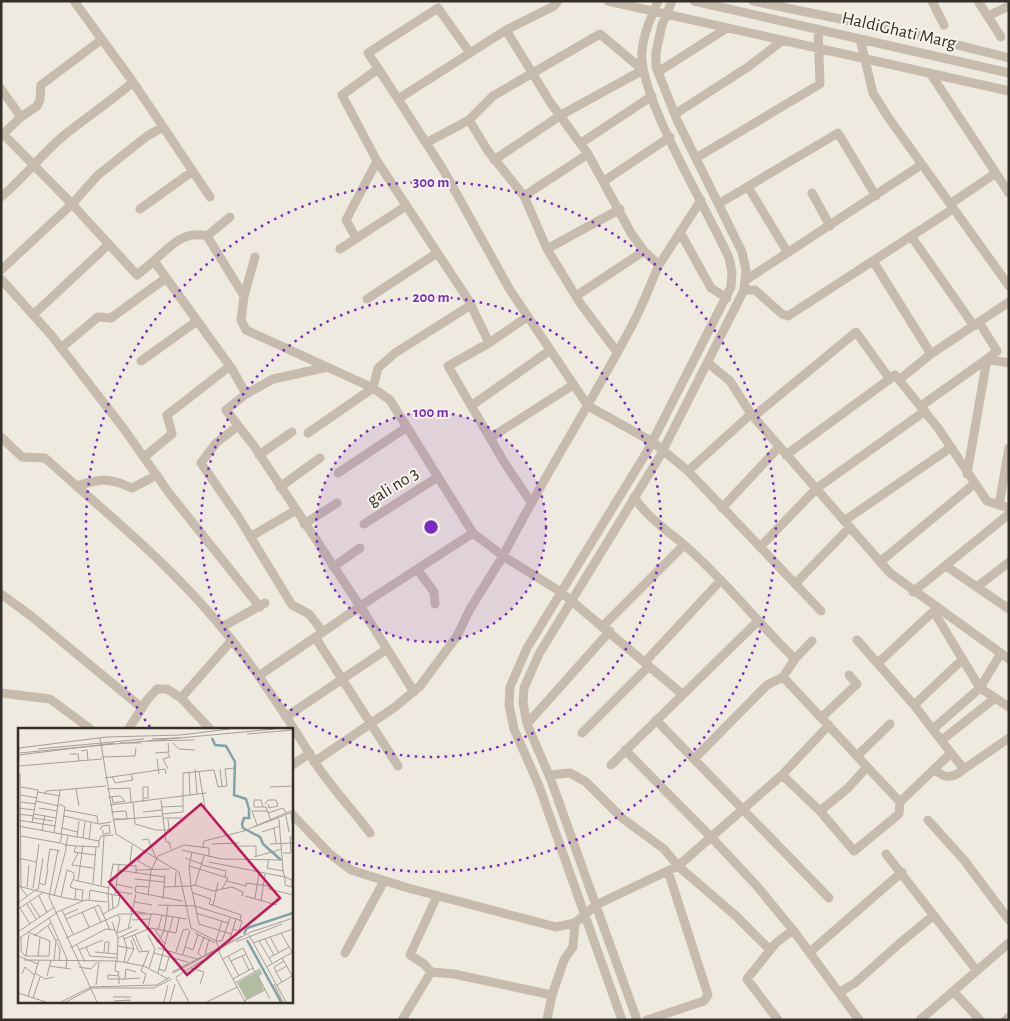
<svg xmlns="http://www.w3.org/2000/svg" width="1010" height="1021" viewBox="0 0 1010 1021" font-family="'Alegreya Sans',sans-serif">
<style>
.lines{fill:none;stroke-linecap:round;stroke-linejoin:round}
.minor{stroke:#c6bbac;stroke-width:9}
.ring{fill:none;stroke:#7b2cbf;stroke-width:2.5;stroke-dasharray:2.5 5}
.labels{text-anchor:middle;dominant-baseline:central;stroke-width:4;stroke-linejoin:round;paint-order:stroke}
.street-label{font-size:18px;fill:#352f2a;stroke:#f8f3eb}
.inset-river{fill:none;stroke:#81a2a9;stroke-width:2.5}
.inset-road{fill:none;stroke:#a59f97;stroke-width:1}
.view{fill:#c2185b;fill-opacity:0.15;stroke:#c2185b;stroke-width:2.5}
.inset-edge{fill:none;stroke:#352f2a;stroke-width:2.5}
.centre{fill:#7b2cbf;stroke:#f8f3eb;stroke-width:2.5}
.ring-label{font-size:15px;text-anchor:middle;font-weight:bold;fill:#7b2cbf;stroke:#f8f3eb;stroke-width:4;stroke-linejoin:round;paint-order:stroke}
</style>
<rect width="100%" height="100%" fill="#efeadf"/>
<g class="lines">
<path class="minor" d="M74,1L133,82L210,197
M558,1L554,6L506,30L398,99L444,171L510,290L588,406L653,442L688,471L821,611
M608,1L1009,91
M694,1L1009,73
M753,1L918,35L1009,58
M932,1L944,25
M978,1L1001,37
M988,16L1009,6
M860,39L873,93L888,117L1009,286
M378,69L342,95L377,161L469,301L489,343L448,366L504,462L531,502
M658,72L727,28
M930,73L1009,193
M1,89L21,117L3,134L72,204L137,275L154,261L232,369L246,394
M398,99L368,53L438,8L470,53
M675,114L748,67L783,40
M21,117L37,106L40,100L41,85L101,40
M469,120L488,151L524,196L547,249L580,303L617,352
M426,143L469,120L493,96L600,34L643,70L561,115L494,160
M581,143L652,96
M696,158L820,84L818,29
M604,181L670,137
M748,187L788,253
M812,193L830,226
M524,196L588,154
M1,197C23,179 40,156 62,137C85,118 110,102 133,82
M720,203L838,133L876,196
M950,204L996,173
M140,209L193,171
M230,217L207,236L244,296L241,320L246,330L373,388L390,400L473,533
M680,232L711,288L727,298
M911,236L974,326
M356,238L346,220L377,161
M340,249L406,206
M547,249L620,209
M154,261C170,246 184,230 207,236
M873,261L931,354
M659,265L701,200
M1,270L72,204L98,175L147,136L163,127
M1,279L52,336L124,429L169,493L260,607
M746,280L921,165
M744,290H755L782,314L788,316L953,209
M244,296L255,257
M576,296L644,251
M367,299L437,253
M33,315L109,244
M489,343L527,317
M61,348L98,317L111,318L166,278
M141,361L197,321
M708,363L730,381L751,414L890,573L1009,659
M328,367L273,379L246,394L226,410L254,446L360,606L414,692
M900,379L931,354L1009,302
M471,406L549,351
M921,406L987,359L1009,363
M753,417L856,332L889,378
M238,426L216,443L201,463L239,518L292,605L309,614L323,632
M308,433L373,388L378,368L395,353L471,305
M1,437L22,457L45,458C106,513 170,564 222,628C257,670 286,715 314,761C330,786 352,809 370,833
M490,438L573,385
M259,455L292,432
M786,455L895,375L938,428L987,501L1009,508
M144,457L172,434L167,415L230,366
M688,471L751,414
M338,473L407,427
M967,474L987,359L997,351L979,322
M76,486C100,479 108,477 132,488L157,475
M280,487L320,458
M634,497C649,520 671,533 690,550C728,584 759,624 795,659L783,677L900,802L899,814L854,851L820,811L782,775
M999,505L1009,448
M722,508L779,447
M844,521L950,448
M304,524L337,503
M364,524L438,477
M250,537L296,510
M760,547L817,488L925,411
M880,562L974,484
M946,566L1009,609
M333,567L360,548
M417,569L434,592L435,604
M795,584L849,528
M977,587L1009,562
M913,592L1009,514
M1,594L31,616L142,708
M934,612L980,688L1009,707
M222,627L265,603
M602,627L684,545
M315,637L398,766
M857,640L914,705L951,753
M795,659L812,641
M645,662L721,580
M878,663L936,609
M260,675L374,597L473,533L503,556C542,479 589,407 629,331C641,310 649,287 659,265L644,251L631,233L588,154L550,102L506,30
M1,693L50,699L92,730
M914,705L963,659
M286,717L387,649
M822,717L857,684L849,675
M656,720L829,898
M527,724L610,631
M933,729L980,688L1001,653
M128,730L147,700L157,689H167L181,698
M211,730L181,698L232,640
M582,733L649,666
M942,740L995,698
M625,750L711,837L756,885L793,930L859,1020
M857,756L890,724
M694,759L767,685L783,677
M314,762L395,707L420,686L457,636L470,609L503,556L561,592L682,694
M611,765L757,622
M291,766L310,753
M934,769C945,779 952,779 964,769
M549,775L570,773L586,782L622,818L664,849L678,866L736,916L770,950
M900,802L951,753L964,769L1009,738
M820,811L848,788L867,767
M291,813L330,854L351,870L408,888L556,927L575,923L596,905L678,866L782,775L829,725
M928,820L964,860L1009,920
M886,854L977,971
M437,896L410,955L424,964L431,972L454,974L552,995
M810,952L902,872
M345,953L384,881
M840,992L855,983L900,943L934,915
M954,992L980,1020
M402,1020L431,972
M547,1020L552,995L564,960L573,947L575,923
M622,1020L539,786L514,729L509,705L510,687L527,648L648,450L731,287L732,272L729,258C709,212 638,96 642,52C643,35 651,17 658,1
M637,1020L551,780L527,724L523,703L524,688L539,654L660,456L744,290L746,270L742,252L677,120L656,67V52L662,25L672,1
M647,1020L704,1001L708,995L668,871
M778,1020L747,979L776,943L793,930
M920,1020L1009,943
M1006,1020L1009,1017"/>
</g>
<circle cx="431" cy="527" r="115" fill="#7b2cbf" fill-opacity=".12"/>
<g class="ring">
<circle cx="431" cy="527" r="115"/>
<circle cx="431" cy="527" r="230"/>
<path d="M150 727A345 345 0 1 1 293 843"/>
</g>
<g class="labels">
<g class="street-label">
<text transform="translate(899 31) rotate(13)">HaldiGhati Marg</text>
<text transform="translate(393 487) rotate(-32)">gali no 3</text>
</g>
</g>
<g transform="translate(18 728)">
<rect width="275" height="275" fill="#efeadf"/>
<path d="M242,242L244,245L240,247L246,262L228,271L219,255Z" fill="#b0bda0"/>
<path class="inset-river" d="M194,10L197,17L208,18L217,34L216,67L228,71L231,81V90H226L224,96L225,100L242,109L245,116L263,132M226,206L229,200L275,185M229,212L263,274"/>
<path class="inset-road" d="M229,6L275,2M82,10L98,106L161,144L173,200L198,213L202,223M134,11L161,10M130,13L176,12M102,15H123M155,15L161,21L177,22M20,21L126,11M1,23V20L89,9L162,7L212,1M63,23L69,22L70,32M1,25L257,1M137,25L151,24L150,15M52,26H60L61,33M1,27L97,15M84,29L117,28L118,20M139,31L141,46M1,38L84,31M150,41L145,31L152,29L150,25M177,41L179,66M202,41L204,58M171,44L172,67M181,44L187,80M2,45L3,160L9,168M0,47L1,27M94,48L97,55L115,52L113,47M87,50L147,41L148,46M3,59L20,62L14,95M252,59L275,58M58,61L61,78M89,61L112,60L113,74M20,64L42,68M27,66L28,63L42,62M3,67L19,70M90,70L92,69L101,68H102L107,73L95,75L94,69M125,70H130V59H125V74M143,72L145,90H164M18,73L41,78M3,74L18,76M115,74L117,96L138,102H149L151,101L150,91M41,76L47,79L43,107M247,76L250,72H258L260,78L251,80L250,76M92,77L188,65M144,79L165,78M245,79L243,72H236V79H248L253,93M0,80L16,82M21,80L39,83M47,82L79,88L80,95M93,84L108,83L109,91H96M125,84L144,82M250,85L265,80L268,85M273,85L275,100M0,86L16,88M16,86L38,90M144,86L165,84V45L196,42L200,59L209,58L207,41L216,40M46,88L81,96L93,94M268,88L271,104M15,90L35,93M145,90L148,114H151L153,121M0,92L37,98M95,92L144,88M239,97L234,83H249M0,98L81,113L83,108L96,107M236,99L275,84M44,100L59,104M256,100L258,115M82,102L84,98L91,97L92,105L85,106V102M24,103L27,87M244,104L262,98M36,105L42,62L88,58M3,108L42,115L44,107M50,108L48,117L58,118L81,119V112M59,109L61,93M65,110L67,94M71,111L73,95M124,112L130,111L138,130M194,116L221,115M252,116L275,115M58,118L56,124L77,127M221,118H238V128M185,119L186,113L226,103L275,82M40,122L31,169L79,274M164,122L204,131L265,132M60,125L54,137L75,140M125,125L120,133L134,141M265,125H273L272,109H275M186,128L177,157L173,158L181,196L213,206M236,129L264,121M0,130L18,134M167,130L184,136M251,131L249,140L265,143M191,134L267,149V157L274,159V152L267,149L265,143L261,91M112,136L114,117M184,137L208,143L207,149M171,138L210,150L204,161M29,140L32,121L42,123M100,142L147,149M118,142L152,141M55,151L52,159L58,161L57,171M117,151L146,154M60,153L65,117M209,153L228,158V155L251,158V161L275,167M21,155L27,157L30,140M75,155L78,119M98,156L115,160M177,157L195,163L214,159L225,164L224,168M0,158L43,169L49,142L56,145V152L91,160M83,158L86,108M9,159L11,137M130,159L118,158L117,164L165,173M146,159L173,158L171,139L174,124M157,159L158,144M15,160L21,116M20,162L25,130M97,163L114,166M175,165L193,171L191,176L223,187L222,193M94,166L95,181M97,166L101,136M130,167L133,143L140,128L166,117L191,120V129M21,168L29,185M36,168L48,121V117L43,115M227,168L259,177M43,169L58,172M237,170L241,145M58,171L64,173L65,162L58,161M145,171L147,147M71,172L72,162L102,168L100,178L85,186M243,173L247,146M12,174L22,189M117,174L134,177M0,175L19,161M9,176L18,191M81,177L92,202M140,177L177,178L218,191L211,214M195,178L200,154M76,179L83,194M2,180L12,196M0,181L26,164M44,182L55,206M91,183L90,165L95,136L118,138V146M112,183L128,185M64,184L71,199M37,185L67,172L89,174M178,185L210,195M46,187L60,181M31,190L49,231L48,240M48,191L81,177M114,192L132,191M204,193L198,213H204L212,190M94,194L100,210L99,233M30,198L38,213M132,200L140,215L146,203M110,201L118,166M130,201L133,186M215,201L221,203L224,193L218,191M137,202L147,216M140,202L144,187M146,203L150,178M0,204L35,180M10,204L32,213L31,228M99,204L102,191L100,187M151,204L155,189M99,205L114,199M177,205L197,215M263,205L274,224M117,207L124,223M130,207L137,221L131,240M231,207L268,274M16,208L33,195M105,208L109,220L106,234M114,208L121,224L131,223L123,243L128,246L125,256M3,209V223L7,228H31M252,209L261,225M48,210L101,186H136L169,191M100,210L120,201M0,211L37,186M106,211L133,200L158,205L161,190M247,211L256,227M241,213L254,235M218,214L264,196M39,215L42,221L41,233M235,215L275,201M59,217L67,234M100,218L116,221M68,219L72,228L99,230M167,219L175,222L180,207M52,220L88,201L97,202M140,220L179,231M61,222L85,212M200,222L219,259M77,224L99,226M86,224L87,214H91L90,225M158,224L165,202L171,201M136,225L151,229L147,243L140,241M165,226L172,202M187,226L191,211M0,228L20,236M8,228L11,206M183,228L180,225L186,209M210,228L221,248M224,228L231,242M20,229L22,210M151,229L170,234M251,230L271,219M264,230L275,249M205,231L225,220L237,244M6,232L99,233L126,238L150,251M36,233L38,213L41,211M98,233L97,243L101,244L100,248M213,233L228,226M109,235L116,221L113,212M31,238L53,241M61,239L73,241L79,234M248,239L275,224M173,240L186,244L182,256M154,244L224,208M258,244L256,239L266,233M17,245L27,251L36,249M140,245L150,204M155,245L233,204L275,190M244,245L240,248L252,271M4,246L7,239L16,247M29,248L33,232M158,249L185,232M158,250L171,274M107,251L108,241L118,244M215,251L235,240M264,254L258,244L269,238M217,255L242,241M101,256V248L90,247V251H107L122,250M256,256L265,274M78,257L81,234M259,257L274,248M0,265L28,274M10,268L21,232M95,269H113M15,270L22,249M96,273L113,272M226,273L247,262M43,274L73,259L139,257L152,249M48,274L74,260H136L154,251M146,274L150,257M152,274L157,256M189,274L219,259L227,274"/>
<path class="view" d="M183,76L262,170L169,247L91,154Z"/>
<rect width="275" height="275" class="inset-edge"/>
</g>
<circle cx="431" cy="527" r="8" class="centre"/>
<g class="ring-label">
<text x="431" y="187">300 m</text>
<text x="431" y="302">200 m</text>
<text x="431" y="417">100 m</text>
</g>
<rect width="1010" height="1021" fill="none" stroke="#352f2a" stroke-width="5"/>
</svg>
